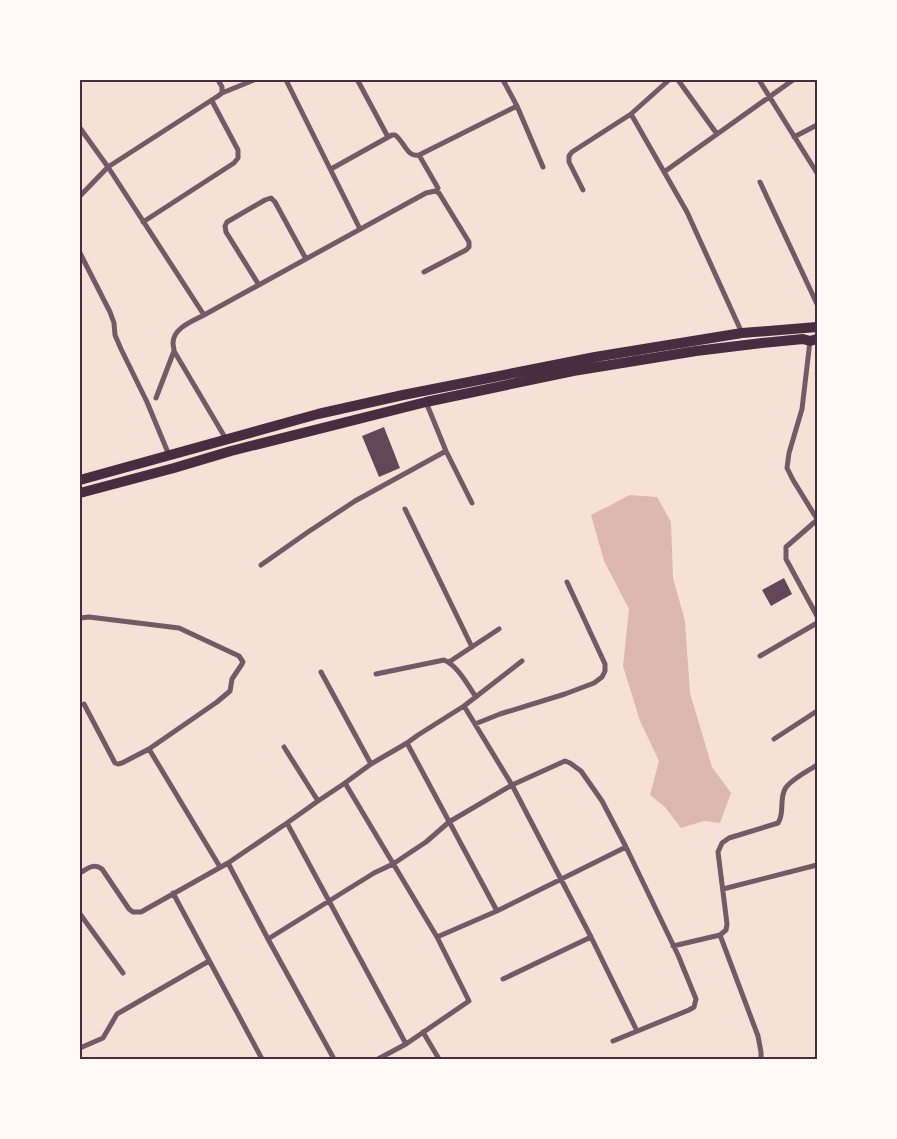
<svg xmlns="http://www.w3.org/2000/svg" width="897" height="1139" viewBox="0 0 897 1139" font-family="'Space Grotesk',sans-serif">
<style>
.water{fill:#dcb8b0}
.building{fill:#644757}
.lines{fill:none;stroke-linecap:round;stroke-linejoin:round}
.minor{stroke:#755966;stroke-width:5}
.primary{stroke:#4a2c40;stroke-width:10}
.neatline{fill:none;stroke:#4a2c40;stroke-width:2}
</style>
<rect width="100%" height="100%" fill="#f7e1d7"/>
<path class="water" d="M630,495L657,497L671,522L673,578L685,621L690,693L712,767L731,793L720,823L704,821L681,828L665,807L650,795L659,761L640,721L623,666L629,609L604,561L591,515Z"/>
<path class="building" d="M384,427L400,468L379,477L362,436Z
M784,578L792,594L771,606L762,590Z"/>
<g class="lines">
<path class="minor" d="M286,80L360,229
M503,80L517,106L543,167
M678,80L717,134
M759,80L817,173
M358,81L388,137
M222,93L254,80
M631,114L687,212L742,333
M80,128L108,167L204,315
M794,137L817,125
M419,155L438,188
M331,169L392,135H395C404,141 407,158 419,155L517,106
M664,172L793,80
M760,182L817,304
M583,190L569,162V156L572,152L631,114L669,80
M80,196L108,167L218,96L222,93V87L218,80
M143,222L234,163L238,158V150L212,101
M80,253L110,312L114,323L115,335L121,349L147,402L169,455
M259,285L226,232L225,226L227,222L265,200L271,198L275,202L306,259
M810,341L802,409L789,453L787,468L793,480L817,519
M156,398L174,351
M426,402L446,451L472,503
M226,439L174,351C174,348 173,345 173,343C173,328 193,321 204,315L426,193L435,191L439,193L469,242V247L466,250L424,272
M405,509L472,647
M817,520L786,547V559L817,616
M261,565L308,532L355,501L446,451
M80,618L89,617L179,628L239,656L243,662L242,664L232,679L230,691L217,702L149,749L122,763L118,764L115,763L84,704
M760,656L817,623
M449,662L499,629
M321,672L371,764
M376,674L444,660C458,666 467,684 476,697
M464,706L512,785L591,937L637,1031
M475,724L500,714L565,694L594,683L602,677L605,671V664L567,582
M774,739L817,711
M407,743L497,911
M284,747L318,801
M149,749L220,867
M345,783L437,937
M287,823L406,1044
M228,863L268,939L334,1059
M80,873C88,868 94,863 102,869L129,909L133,912H141L228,863L287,823L318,801L345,783L371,764L407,743L418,735L464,706L522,661
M723,889L817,865
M173,893L262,1059
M80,914L123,973
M720,935L758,1036L761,1052V1059
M268,939L374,873L393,864L426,842L449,822L512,785L565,761L570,763L581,771L602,801L626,847L678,955L696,999L694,1007L689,1010L613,1041
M673,946L720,935L726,930L727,924L718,852L722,843L729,838L778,823C785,813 779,800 785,789C790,780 808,771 817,765
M503,979L591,937
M423,1032L439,1059
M80,1048L103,1038L117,1014L209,961
M378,1059L406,1044L469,1001L437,937L497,911L626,847"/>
<path class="primary" d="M80,480L318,414L403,395L595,357L742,333L817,327
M80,493L174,468L231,451L426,402L573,371L696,351L762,343L803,339L810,341L817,339"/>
</g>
<rect width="897" height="1139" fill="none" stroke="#fffaf5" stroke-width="162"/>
<rect x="81" y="81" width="735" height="977" class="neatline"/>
</svg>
